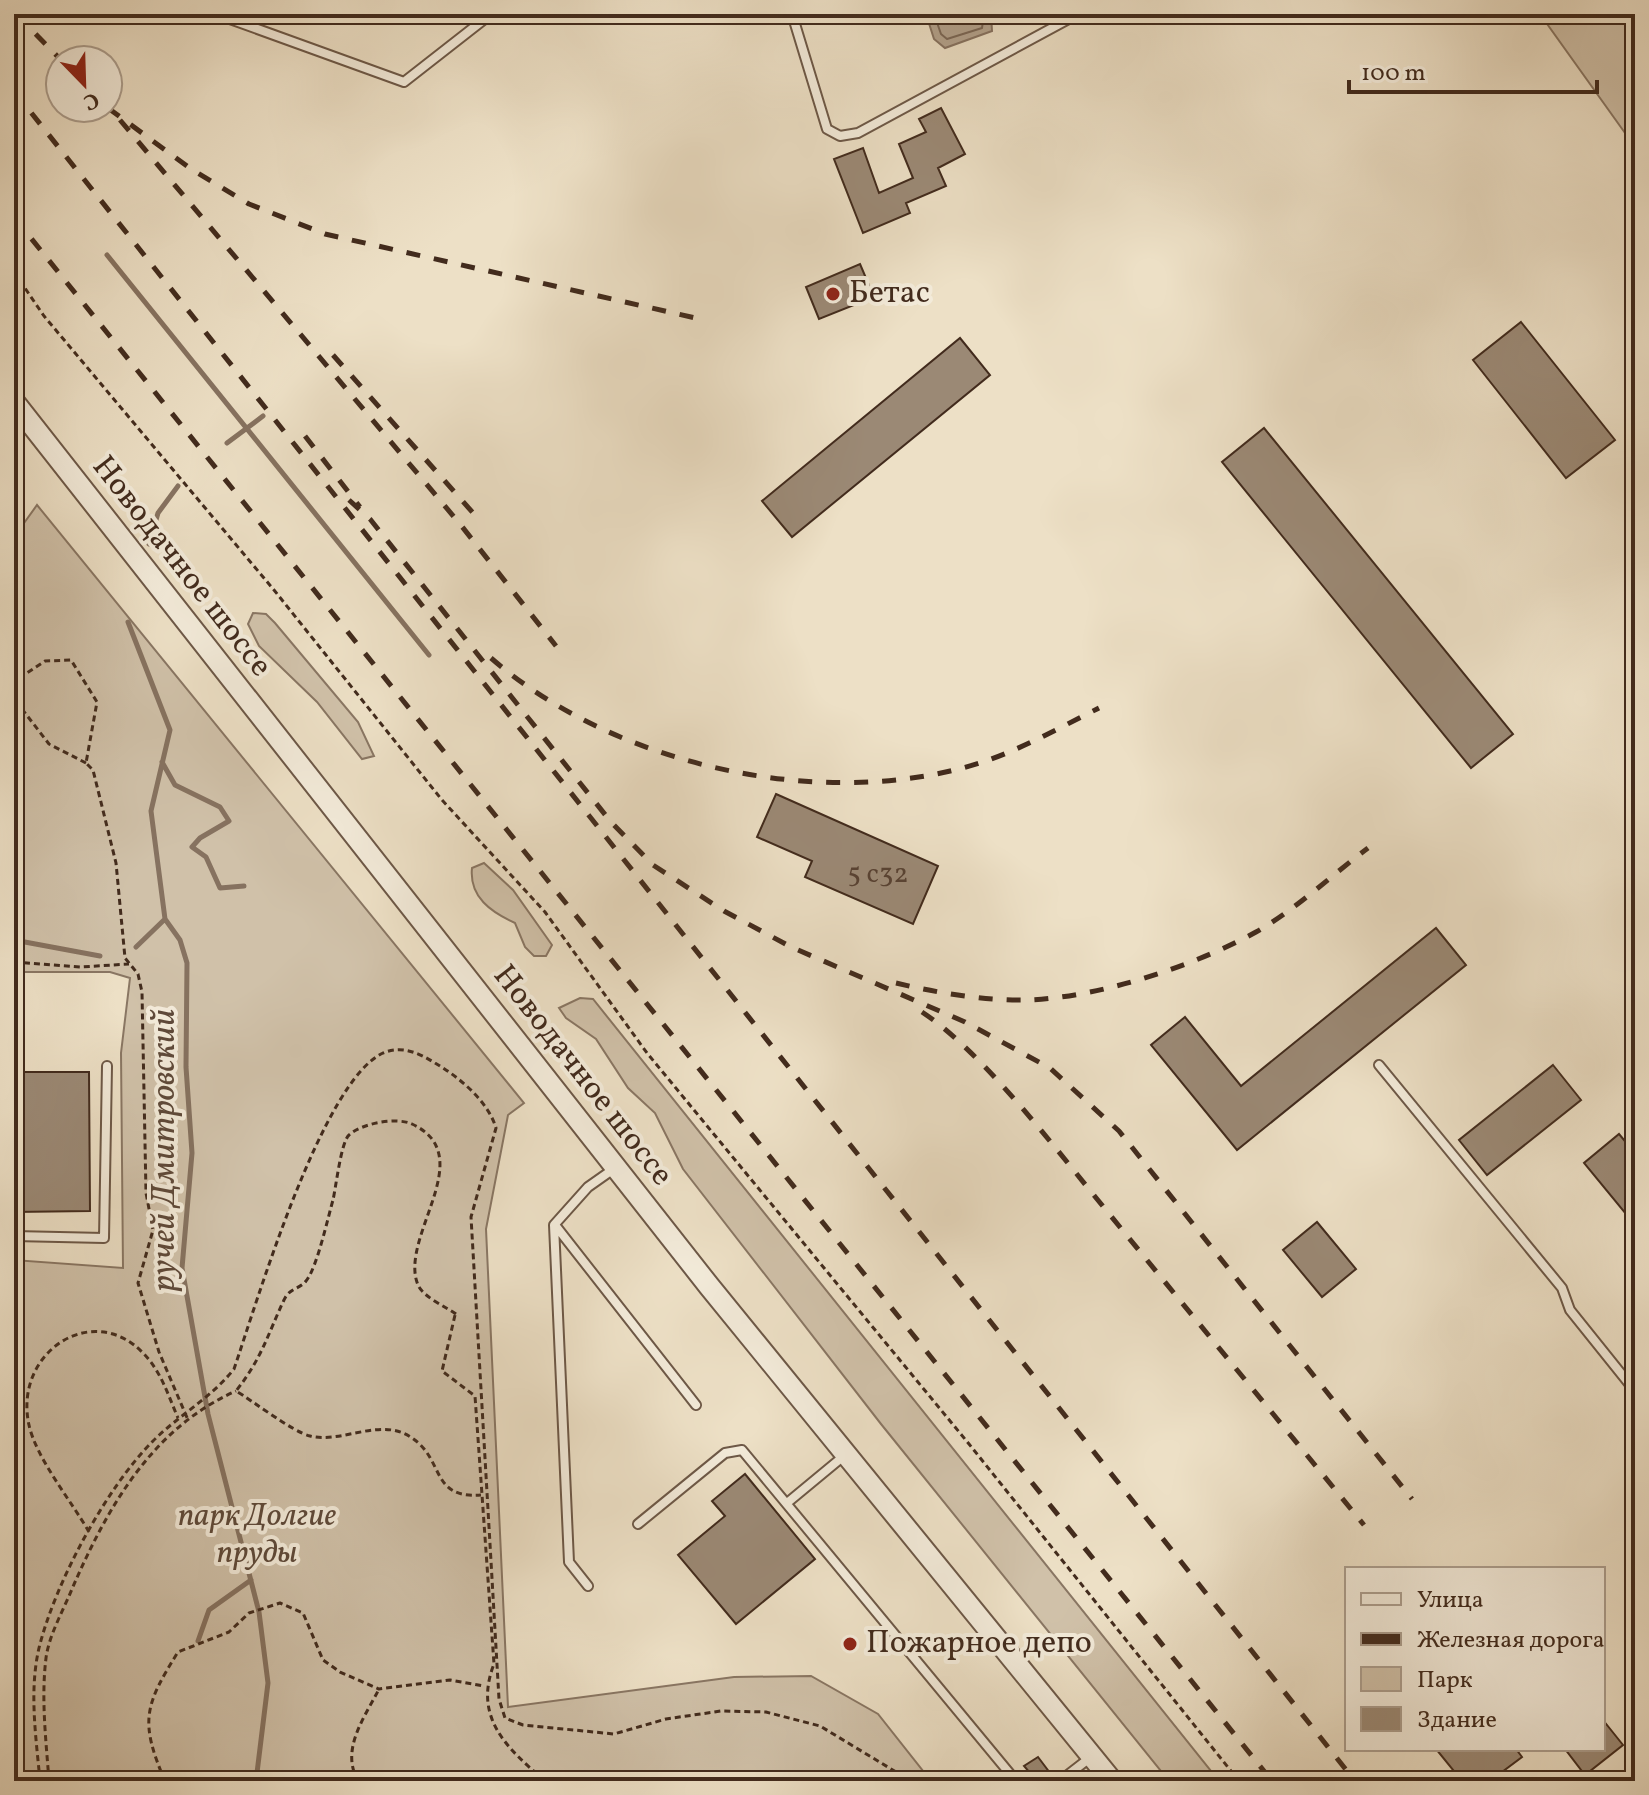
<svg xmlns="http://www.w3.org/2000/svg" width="1649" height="1795" viewBox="0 0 1649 1795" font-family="Vollkorn,serif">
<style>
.green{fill:#d0c1a9;stroke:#897663;stroke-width:2}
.water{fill:#b3a28d;stroke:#867260;stroke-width:2}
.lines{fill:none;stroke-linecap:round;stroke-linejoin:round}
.shore{stroke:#7a6655;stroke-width:2}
.stream{stroke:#867260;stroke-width:5}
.building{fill:#9b8975;stroke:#422b1d;stroke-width:2}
.service-casing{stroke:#6d5847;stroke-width:12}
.tertiary-casing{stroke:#6d5847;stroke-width:24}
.path{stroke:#422b1d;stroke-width:3;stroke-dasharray:6 4;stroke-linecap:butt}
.service{stroke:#f3ebda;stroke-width:8}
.tertiary{stroke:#f3ebda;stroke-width:20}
.rail{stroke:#422b1d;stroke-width:5;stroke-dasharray:14 14;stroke-linecap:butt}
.poi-dot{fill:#8f2418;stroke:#f3ebda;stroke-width:3}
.labels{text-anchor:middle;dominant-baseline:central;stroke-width:8;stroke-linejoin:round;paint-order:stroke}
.number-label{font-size:28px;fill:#584233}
.poi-label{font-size:32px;fill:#422b1d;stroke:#f3ebda;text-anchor:start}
.street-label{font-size:32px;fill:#422b1d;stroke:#f3ebda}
.park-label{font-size:32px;font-style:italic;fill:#5e4939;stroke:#f3ebda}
.water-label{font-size:34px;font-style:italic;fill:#5e4939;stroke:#f3ebda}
</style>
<rect width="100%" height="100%" fill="#ede0c6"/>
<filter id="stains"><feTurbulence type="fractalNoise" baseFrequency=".0025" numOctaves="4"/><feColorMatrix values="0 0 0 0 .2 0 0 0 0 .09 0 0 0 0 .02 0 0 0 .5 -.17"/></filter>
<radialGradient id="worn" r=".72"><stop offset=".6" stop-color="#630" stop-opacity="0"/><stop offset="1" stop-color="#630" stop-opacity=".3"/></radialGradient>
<path class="green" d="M1540,14H1635V147Z
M37,505L524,1103L508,1115L486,1229L508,1707L734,1677L811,1676L878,1714L931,1781H14V1260L123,1268L121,1053L130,978L110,972H14V537Z
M253,613L266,614L275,623L358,722L374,756L362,759L317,702L259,646L248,624Z
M484,863L513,890L552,945L546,956H534L525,947L515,923C491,912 469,897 472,868Z
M580,998L593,999L1219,1781H1169L881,1424L683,1169L655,1113L628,1088L596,1039L566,1018L559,1008Z"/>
<path class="water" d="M926,14H991L992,31L945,48L934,39Z"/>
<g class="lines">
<path class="shore" d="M934,14L941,34L947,39L982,28L984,14"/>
<path class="stream" d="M107,255L429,655
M227,443L263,416
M149,544L158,513L178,486
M128,622L170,730L151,811L165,919L180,940L187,963L186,1067L192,1153L182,1268L208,1414L259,1612L268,1683L256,1781
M162,762L175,785L220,807L229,821L200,838L192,847L206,857L220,888L244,886
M14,940L100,956
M136,947L165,919
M198,1641L209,1610L251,1580"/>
</g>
<path class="building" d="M941,108L965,154L938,168L946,186L906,203L910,213L863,233L834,159L863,148L879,193L913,178L899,144L926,132L919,119Z
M860,264L874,297L819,319L806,287Z
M1521,322L1615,440L1566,478L1473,360Z
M960,338L990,375L792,537L762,501Z
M1264,428L1513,734L1471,768L1222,462Z
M776,794L938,866L913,924L805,877L812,861L757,837Z
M1436,928L1466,965L1237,1150L1151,1045L1185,1017L1241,1086Z
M1553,1065L1581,1100L1487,1175L1459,1140Z
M14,1072H89L90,1211L14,1212Z
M1619,1134L1635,1153V1225L1584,1163Z
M1317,1222L1356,1269L1322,1297L1283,1250Z
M745,1474L815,1559L736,1624L678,1555L725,1516L712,1501Z
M1603,1720L1623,1745L1585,1775L1565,1749H1603Z
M1436,1749H1516L1522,1757L1490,1781H1462Z
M1038,1757L1050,1773L1037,1781L1024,1766Z"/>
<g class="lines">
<g class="service-casing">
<path id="service" d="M216,14L404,82L491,14
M792,14L827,129L840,136L858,133L1078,14
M1379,1065L1562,1288L1570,1310L1635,1391
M555,1225L696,1405
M14,1236L104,1238L107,1066
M787,1503L845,1455
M638,1524L725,1453L742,1450L1016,1781
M588,1586L569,1562L554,1225L588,1187L615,1168
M1060,1781L1091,1757"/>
</g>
<g class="tertiary-casing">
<path id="tertiary" d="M14,402L709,1286L1112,1781"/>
</g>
<path class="path" d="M14,272L44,316L274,590L442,800L545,912L647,1053L969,1444L1239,1781
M86,763L49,744L15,700L18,679L45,661L71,660L97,702L86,763L93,770L116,863L125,958L138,974L142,992L146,1193L153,1230L138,1283L159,1352L188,1420
M14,962L81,967L129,964
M456,1314C446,1307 423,1297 418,1285C398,1237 481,1156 412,1124C397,1117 362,1123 349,1135C341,1142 336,1187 333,1200C328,1217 317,1268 306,1281C300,1289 289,1288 284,1300C267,1336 262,1358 236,1391C253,1401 293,1432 310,1436C343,1444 381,1416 412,1438C445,1460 430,1499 481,1495
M455,1315L442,1371L475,1396L494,1664C473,1718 507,1748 545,1781
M89,1532C72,1502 36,1458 29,1425C13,1353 92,1300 143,1353C161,1371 168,1395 178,1418
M40,1781C36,1737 29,1691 39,1648C55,1583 106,1488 153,1441C179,1415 211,1398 234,1369C257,1302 322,1081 383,1053C402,1045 419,1053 435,1063C459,1077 488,1101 496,1128L471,1217L499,1699L505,1718L523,1725L614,1734L666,1719L721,1711L766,1712L820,1726L911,1781
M49,1781C46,1740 41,1699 46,1658C49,1635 63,1611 72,1589C107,1508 152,1428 236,1391
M165,1781C139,1721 145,1705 178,1652L229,1632L249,1613L280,1603L303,1613L323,1660L340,1672L379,1689L450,1680L484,1686
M358,1781C340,1749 365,1717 379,1689"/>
<use href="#service" class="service"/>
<use href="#tertiary" class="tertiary"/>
<path class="rail" d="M16,14L61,60
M14,91L1355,1781
M108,108L191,169L249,204L325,234L700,319
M120,120L460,524L556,646
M14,217L1272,1781
M333,355L474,514
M305,436L360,507
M349,500L370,519L611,822L653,865L724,911L791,947L965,1022L1050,1068L1119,1131L1412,1499
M491,658C615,766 825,813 983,762C1024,748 1061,727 1099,708
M896,983C938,993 986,1001 1029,1000C1100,997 1194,966 1256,932C1295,910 1332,875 1368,848
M922,1012C980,1050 1052,1144 1097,1199C1186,1308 1275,1416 1364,1525"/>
</g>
<g class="poi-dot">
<circle cx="833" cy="294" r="8"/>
<circle cx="850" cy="1644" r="8"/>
</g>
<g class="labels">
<g class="number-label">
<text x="878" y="874">5 с32</text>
</g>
<g class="poi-label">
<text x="849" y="294">Бетас</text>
<text x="866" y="1644">Пожарное депо</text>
</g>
<g class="street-label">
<text transform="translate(181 567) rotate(52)">Новодачное шоссе</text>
<text transform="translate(582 1076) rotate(52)">Новодачное шоссе</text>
</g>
<g class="park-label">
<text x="257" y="1517">парк Долгие<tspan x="257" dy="37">пруды</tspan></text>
</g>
<g class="water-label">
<text transform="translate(165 1150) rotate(-90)">ручей Дмитровский</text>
</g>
</g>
<rect width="1649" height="1795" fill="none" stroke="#ede0c6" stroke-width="48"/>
<rect x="16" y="16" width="1617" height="1763" fill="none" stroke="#422b1d" stroke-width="4"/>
<rect x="24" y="24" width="1601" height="1747" fill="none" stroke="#422b1d" stroke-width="2"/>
<rect x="1345" y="1567" width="260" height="184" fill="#f3ebda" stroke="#ac9e8e" stroke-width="2"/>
<rect x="1361" y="1593" width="40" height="12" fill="#f3ebda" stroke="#ac9e8e" stroke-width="2"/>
<text x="1417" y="1607" font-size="24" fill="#422b1d">Улица</text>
<rect x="1361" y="1633" width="40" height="12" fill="#422b1d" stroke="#ac9e8e" stroke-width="2"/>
<text x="1417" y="1647" font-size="24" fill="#422b1d">Железная дорога</text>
<rect x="1361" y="1667" width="40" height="24" fill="#d0c1a9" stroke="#ac9e8e" stroke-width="2"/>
<text x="1417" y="1687" font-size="24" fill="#422b1d">Парк</text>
<rect x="1361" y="1707" width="40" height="24" fill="#9b8975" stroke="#ac9e8e" stroke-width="2"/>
<text x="1417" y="1727" font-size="24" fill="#422b1d">Здание</text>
<g transform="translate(84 84) rotate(157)"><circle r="38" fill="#f3ebda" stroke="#ac9e8e" stroke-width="2"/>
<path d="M0-6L14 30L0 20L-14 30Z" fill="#8f2418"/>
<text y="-12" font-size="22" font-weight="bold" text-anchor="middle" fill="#422b1d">С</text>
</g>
<path d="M1349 80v12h248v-12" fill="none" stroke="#422b1d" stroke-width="4"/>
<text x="1361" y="80" font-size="24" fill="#422b1d" stroke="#f3ebda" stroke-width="6" paint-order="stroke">100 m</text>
<rect width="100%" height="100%" filter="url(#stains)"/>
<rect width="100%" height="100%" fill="url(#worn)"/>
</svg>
